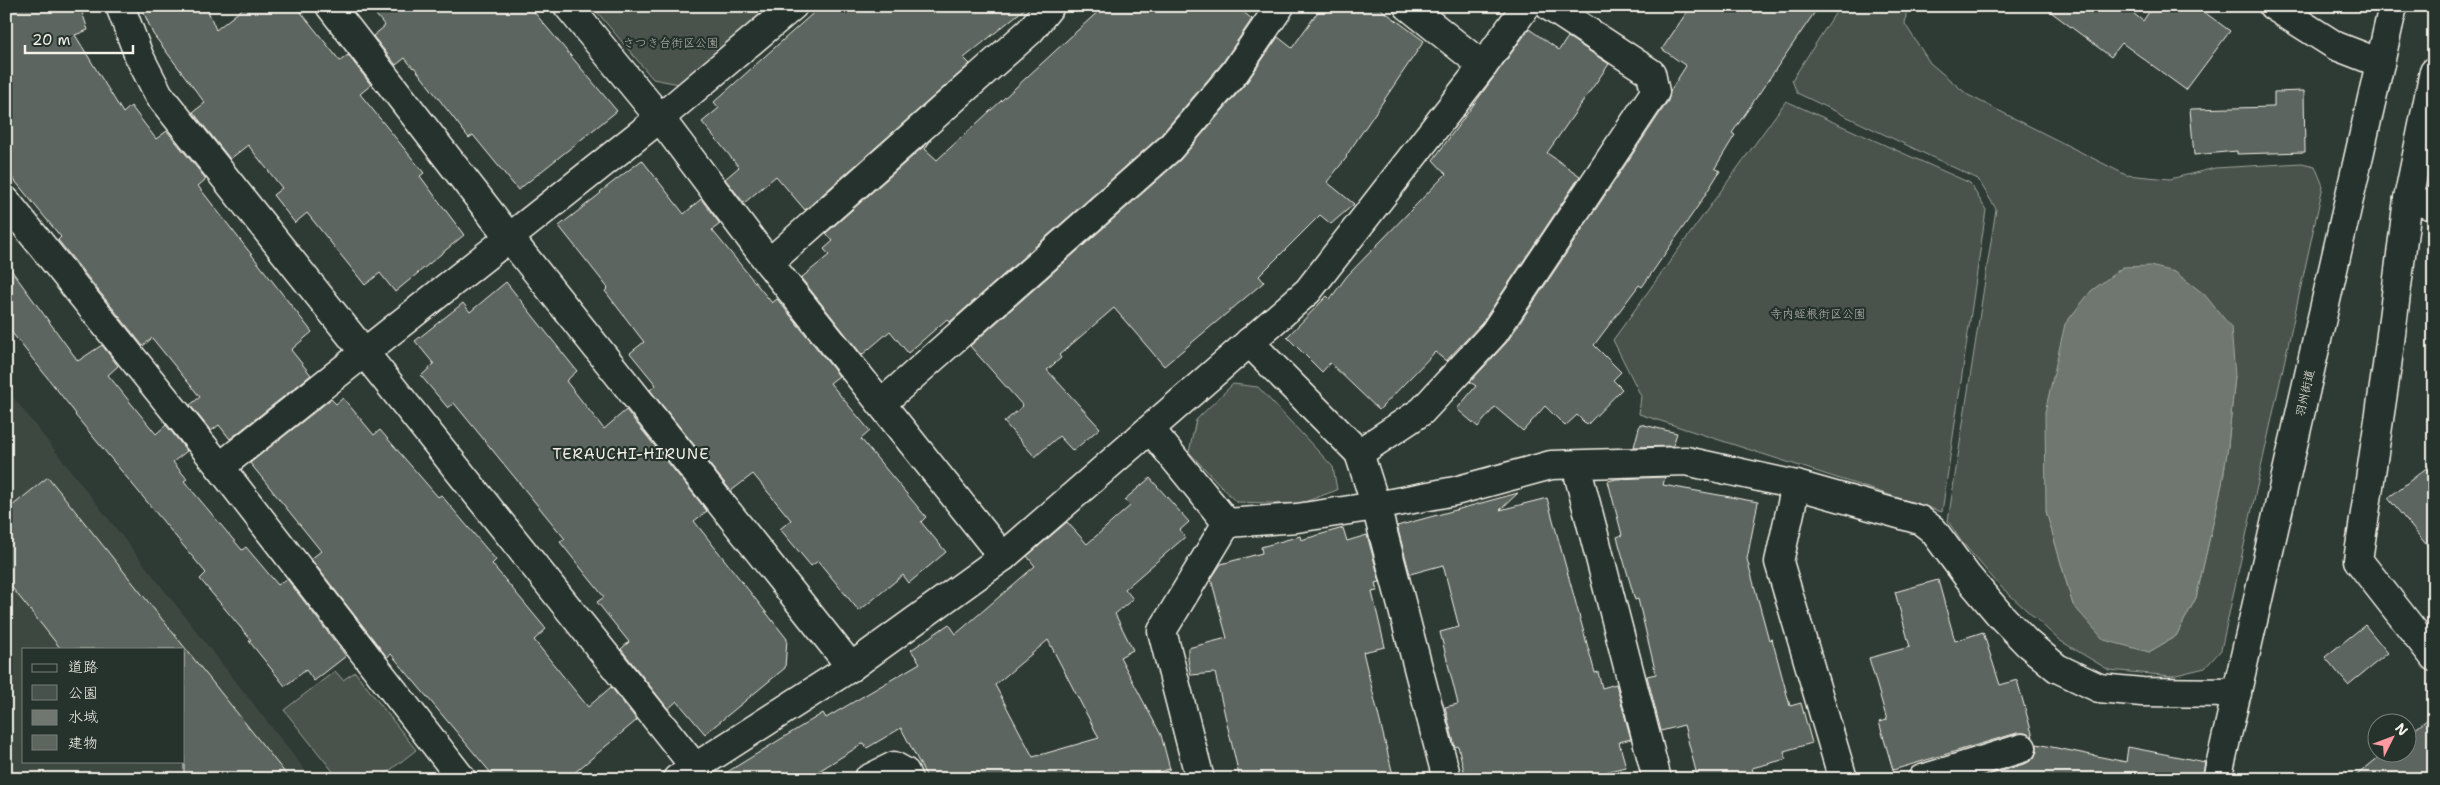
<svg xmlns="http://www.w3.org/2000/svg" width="2440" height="785" viewBox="0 0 2440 785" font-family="'Shantell Sans','Klee One',sans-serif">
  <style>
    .built { fill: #3c4841; fill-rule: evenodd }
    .green { fill: #48524c; stroke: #9ea29a; fill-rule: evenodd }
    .water { fill: #6f7770; stroke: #a4a8a0 }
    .building { fill: #5c655e; stroke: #f4f1e8; fill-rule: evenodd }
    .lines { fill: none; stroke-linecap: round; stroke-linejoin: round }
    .street-casing { stroke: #f4f1e8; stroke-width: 31 }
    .secondary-casing { stroke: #f4f1e8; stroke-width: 31 }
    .street { stroke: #26332d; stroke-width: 28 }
    .secondary { stroke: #26332d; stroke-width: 28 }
    .labels { text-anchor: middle; stroke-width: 4.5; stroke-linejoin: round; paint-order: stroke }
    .park-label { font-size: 12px; fill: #b8b9b1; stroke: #26332d }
    .street-label { font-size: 12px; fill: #f4f1e8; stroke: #26332d }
    .quarter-label { font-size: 15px; letter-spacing: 1px; fill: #f4f1e8; stroke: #26332d }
  </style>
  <rect width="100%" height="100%" fill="#2e3b34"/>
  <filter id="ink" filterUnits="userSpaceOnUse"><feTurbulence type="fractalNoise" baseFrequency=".02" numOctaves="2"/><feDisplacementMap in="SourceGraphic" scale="10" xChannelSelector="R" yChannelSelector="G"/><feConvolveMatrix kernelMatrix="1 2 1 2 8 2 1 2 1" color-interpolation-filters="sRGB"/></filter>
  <g filter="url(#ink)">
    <!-- built -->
    <path class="built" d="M6,388L312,779H6ZM24,649H184V761H24Z"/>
    <!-- green -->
    <g class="green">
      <polygon points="592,6 764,6 764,12 679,84 653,79"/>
      <path d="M1840,6H1907L1905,24L1930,63L1968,95L2126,175L2170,179L2215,168L2302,163L2315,166L2323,186L2221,650L2205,668L2172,676L2109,670L2059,640L1999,585L1961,541L1948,521L1996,209L1978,179L1797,93L1792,80ZM2235,376L2228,446L2222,484L2196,598L2176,636L2149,652L2073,605L2046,511Z"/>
      <polygon points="1786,101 1970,183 1986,210 1942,512 1639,414 1641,396 1613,340"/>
      <polygon points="1233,384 1258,387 1333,467 1337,490 1299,504 1236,502 1189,452 1196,420"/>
      <polygon points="335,671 343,680 355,672 416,750 379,779 339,779 284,710"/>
    </g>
    <!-- water -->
    <polygon class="water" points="2150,266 2175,272 2204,294 2231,327 2235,376 2228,446 2222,484 2196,598 2176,636 2149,652 2104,640 2073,605 2046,511 2045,412 2065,324 2091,291 2123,267"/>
    <!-- building -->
    <g class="building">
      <polygon points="6,6 80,6 88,30 75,35 123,113 131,106 156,139 167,131 206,179 198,186 312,332 291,350 311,375 230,439 219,425 211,431 190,405 200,397 152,338 143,346 58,240 61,237 6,170"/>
      <polygon points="141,6 206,6 216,30 246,6 296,6 340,61 348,55 371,85 360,94 424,173 420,176 464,235 395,292 380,273 365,285 307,213 295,223 273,195 282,188 248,145 230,159 193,112 205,103 153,34"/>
      <polygon points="369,6 529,6 617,111 518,190 473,135 469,138 414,67 413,68 405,58 396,65 373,36 385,26"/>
      <polygon points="821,6 1028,6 964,58 970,64 805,210 776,176 744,203 725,179 739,167 702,122 719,108 714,102"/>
      <polygon points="1104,6 1236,6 1252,19 1223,62 1159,137 950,322 947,319 908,353 890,331 862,355 801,278 829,255 824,249 833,241 826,233 931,140 925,149 937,160"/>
      <polygon points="1322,6 1377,6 1424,41 1346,156 1347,157 1327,182 1354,204 1331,224 1320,215 1259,276 1264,282 1164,366 1114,308 1059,355 1061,358 1047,370 1100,428 1073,451 1059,436 1035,457 1004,422 1023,406 970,346 1180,160 1247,82 1278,37 1292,48"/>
      <polygon points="1691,6 1819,6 1732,133 1735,135 1715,168 1720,171 1700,203 1642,287 1639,285 1594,345 1621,372 1613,380 1622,389 1587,425 1577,415 1565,426 1545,406 1523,431 1495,407 1478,427 1457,409 1476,386 1470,382 1507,342 1668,101 1670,91 1686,66 1662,49"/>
      <polygon points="2043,6 2124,6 2143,21 2153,6 2196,6 2230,31 2186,90 2122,43 2111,57"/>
      <polygon points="1529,29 1559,50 1568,37 1609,64 1547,153 1580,176 1482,323 1446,361 1435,352 1379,410 1330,363 1322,372 1287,337 1327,296 1330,299 1347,276 1446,174 1433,160"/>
      <polygon points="2304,91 2305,152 2237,154 2237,151 2194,155 2190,109 2274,107 2274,92"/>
      <polygon points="642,160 684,214 701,199 720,224 712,230 772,303 777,299 839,376 830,383 870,431 861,439 926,517 921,522 946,552 909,583 903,575 859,611 818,561 811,566 780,529 791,520 753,474 731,491 650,390 656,385 630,353 644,342 605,291 608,288 559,226 601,193 600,192"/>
      <polygon points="6,263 78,361 102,345 118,366 108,375 156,434 166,425 187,451 173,462 187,479 184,481 242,550 246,547 278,585 287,579 346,656 314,681 306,670 285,686 249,641 251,640 200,579 206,573 75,415 76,414 6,325"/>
      <polygon points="506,282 577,371 566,381 604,429 626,410 707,511 694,521 787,639 785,668 705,734 677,701 668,709 621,649 629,642 597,602 604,597 560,542 565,539 454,403 448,408 421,376 434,364 415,341 463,303 470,312"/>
      <polygon points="343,398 374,435 380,430 438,497 441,495 496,560 492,564 546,629 534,640 588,707 611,687 637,720 567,779 496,779 391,654 387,657 311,559 321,551 250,463 331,399 336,404"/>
      <polygon points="1640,424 1677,433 1673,446 1634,447"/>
      <polygon points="2434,462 2434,554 2388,498"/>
      <polygon points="48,477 234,709 290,779 184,779 184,649 61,649 6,580 6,511"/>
      <polygon points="1665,477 1663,485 1758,502 1747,559 1769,640 1772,639 1790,706 1801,703 1812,743 1784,751 1786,759 1752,768 1755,779 1698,779 1684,725 1661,731 1647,676 1656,674 1638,599 1635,600 1617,537 1622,535 1608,481 1616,479"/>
      <path d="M1150,478L1189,522L1180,530L1185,537L1125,589L1133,599L1115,614L1133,650L1120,657L1161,735L1170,769L1133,779H928L901,728L867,748L864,743L806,779H716L823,713L826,718L920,663L911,650L949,624L956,634L1035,566L1027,556L1067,522L1087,544L1130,506L1124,500ZM1048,640L1099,738L1033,757L995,685Z"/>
      <polygon points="1518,493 1500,510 1547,498 1595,673 1598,672 1602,688 1616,684 1631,739 1619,742 1626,767 1605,772 1607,779 1466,779 1458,746 1455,747 1445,707 1458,704 1440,632 1459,627 1443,565 1410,574 1397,526"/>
      <polygon points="1343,528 1347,541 1367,535 1380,582 1375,583 1377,591 1372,592 1385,647 1363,652 1394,779 1240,779 1215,673 1191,675 1188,660 1188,648 1227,638 1211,579 1221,564 1262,553 1261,547 1300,536 1301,540"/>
      <polygon points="1938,580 1955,641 1983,632 2000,685 2017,680 2033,737 2025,733 2017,733 1893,770 1879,722 1887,720 1869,658 1910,647 1895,592"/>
      <polygon points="2365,625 2388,653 2348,685 2325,657"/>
      <polygon points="2434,714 2434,779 2352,779 2385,752 2408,752 2408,735"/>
      <polygon points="2037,744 2126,762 2128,747 2205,762 2202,779 1976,779 2027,763 2034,758 2037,751"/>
    </g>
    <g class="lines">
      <!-- street casing -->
      <g class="street-casing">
        <g id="street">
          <polyline points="120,6 139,56 159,95 694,766"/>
          <polyline points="330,6 508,236 851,667"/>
          <polyline points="568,6 660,118 769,263 1003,557"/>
          <polyline points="1408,6 1483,66"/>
          <polyline points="2434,71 2408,199 2387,366 2358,560 2434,657"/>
          <polyline points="2408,199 2434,206"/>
          <polyline points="6,201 220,467 462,779"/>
          <polyline points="769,263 1030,31 1050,6"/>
          <polyline points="1249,342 1359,453 1422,411 1494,333 1655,92 1651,73 1549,6"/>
          <polyline points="882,403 1170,148 1235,72 1280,6"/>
          <polyline points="1151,430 1227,523"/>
          <polyline points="1359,453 1376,506 1447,779"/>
          <polyline points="1576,465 1657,779"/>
          <polyline points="220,467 660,118 793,6"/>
          <polyline points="1796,485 1779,562 1843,779"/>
          <polyline points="1227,523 1297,518 1376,506 1455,491 1551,465 1686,461 1796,485 1920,520 1933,530 1967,576 2000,615 2027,643 2057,668 2099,688 2142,692 2237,693"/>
          <polyline points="677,779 851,667 1003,557 1308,291 1483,66 1526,6"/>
          <polyline points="868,779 894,766 905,772 908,779"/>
          <polyline points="1200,779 1162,631 1227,523"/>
          <polyline points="1922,779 2022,748"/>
        </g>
      </g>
      <!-- secondary casing -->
      <g class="secondary-casing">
        <g id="secondary">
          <polyline points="2273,6 2336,46 2380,63"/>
          <polyline points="2217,779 2393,6"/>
        </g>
      </g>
      <!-- street -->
      <use href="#street" class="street"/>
      <!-- secondary -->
      <use href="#secondary" class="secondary"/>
    </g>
  </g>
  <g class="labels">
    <!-- park labels -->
    <g class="park-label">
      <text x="671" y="47">さつき台街区公園</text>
      <text x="1818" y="318">寺内蛭根街区公園</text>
    </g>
    <!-- street labels -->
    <g class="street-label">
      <text transform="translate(2305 393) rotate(-77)" y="4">羽州街道</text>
    </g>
    <!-- quarter labels -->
    <g class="quarter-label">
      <text x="631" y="459">TERAUCHI-HIRUNE</text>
    </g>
  </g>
  <!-- margin -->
  <rect width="2440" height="785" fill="none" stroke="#26332d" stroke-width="25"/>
  <rect x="12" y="12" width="2415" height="760" fill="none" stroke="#f4f1e8" stroke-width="2" filter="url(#ink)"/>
  <!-- legend -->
  <rect x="22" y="648" width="162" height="115" fill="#26332d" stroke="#787f78"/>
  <rect x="32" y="664" width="25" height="8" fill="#26332d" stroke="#787f78"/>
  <text x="68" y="672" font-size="15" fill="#f4f1e8">道路</text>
  <rect x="32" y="685" width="25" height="15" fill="#48524c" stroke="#787f78"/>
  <text x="68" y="698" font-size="15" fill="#f4f1e8">公園</text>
  <rect x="32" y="710" width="25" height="15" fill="#6f7770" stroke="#787f78"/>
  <text x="68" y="722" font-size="15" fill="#f4f1e8">水域</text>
  <rect x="32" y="735" width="25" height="15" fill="#5c655e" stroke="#787f78"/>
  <text x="68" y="748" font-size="15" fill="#f4f1e8">建物</text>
  <!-- north arrow -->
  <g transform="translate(2392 738) rotate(48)"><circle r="24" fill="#26332d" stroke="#787f78"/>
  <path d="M0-4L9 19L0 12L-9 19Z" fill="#ff9aa2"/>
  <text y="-8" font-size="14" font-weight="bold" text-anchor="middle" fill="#f4f1e8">N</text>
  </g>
  <!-- scale -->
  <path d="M25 45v8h108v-8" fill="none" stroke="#f4f1e8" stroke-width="2.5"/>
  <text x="32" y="45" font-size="15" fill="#f4f1e8" stroke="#26332d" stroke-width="4" paint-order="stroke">20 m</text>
</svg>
